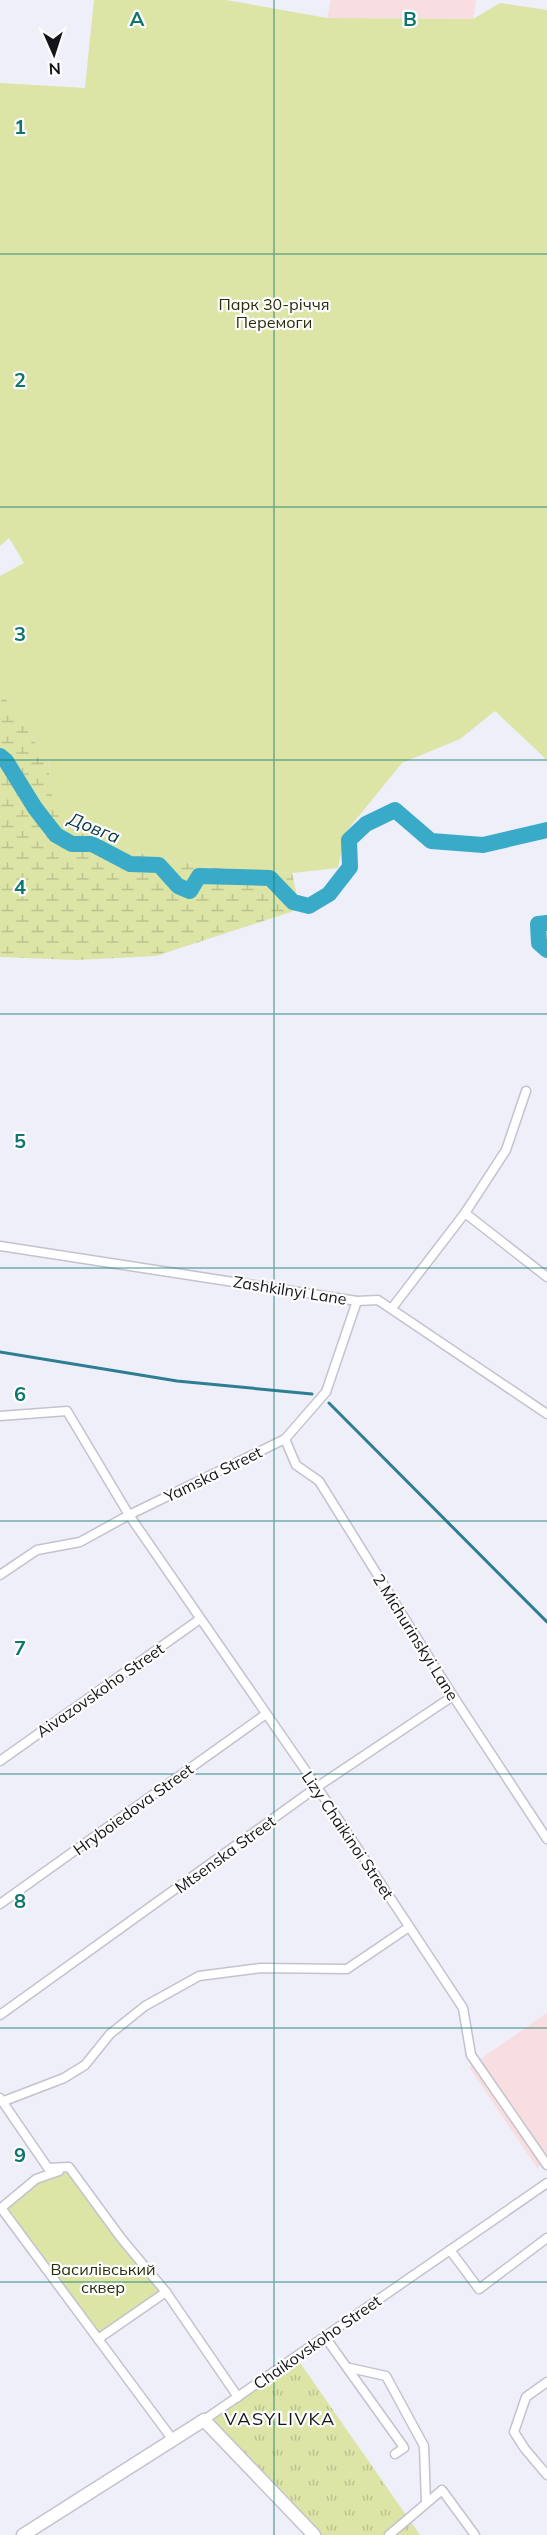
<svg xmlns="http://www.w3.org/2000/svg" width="547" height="2535" viewBox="0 0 547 2535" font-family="Mulish,sans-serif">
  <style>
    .education { fill: #f9dee1 }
    .grass { fill: url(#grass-tufts) }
    .wetland { fill: url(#wetland-marsh) }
    .park { fill: #dce4a6 }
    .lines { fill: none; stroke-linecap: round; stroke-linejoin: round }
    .stream { stroke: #2e7d92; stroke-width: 3 }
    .river { stroke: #39aac7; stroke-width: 16 }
    .street-casing { stroke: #c3c2ce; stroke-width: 11 }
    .secondary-casing { stroke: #c3c2ce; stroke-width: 15 }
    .street { stroke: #fff; stroke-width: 8 }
    .secondary { stroke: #fff; stroke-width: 12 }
    .grid { fill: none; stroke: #0f766e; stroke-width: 1.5; stroke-opacity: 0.55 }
    .labels { text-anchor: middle; stroke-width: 4.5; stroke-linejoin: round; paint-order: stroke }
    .park-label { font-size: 16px; fill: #292c07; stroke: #fdfdfd }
    .street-label { font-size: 16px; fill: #151418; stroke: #fdfdfd }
    .water-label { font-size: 18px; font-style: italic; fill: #023743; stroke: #fdfdfd }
    .neighbourhood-label { font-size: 18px; letter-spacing: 1.5px; fill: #151418; stroke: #fdfdfd }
    .grid-label { font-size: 20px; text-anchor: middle; font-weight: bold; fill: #0f766e; stroke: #fdfdfd; stroke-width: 4.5; stroke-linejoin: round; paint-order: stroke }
  </style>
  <defs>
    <pattern id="grass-tufts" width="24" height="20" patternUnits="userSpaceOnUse" patternTransform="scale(1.5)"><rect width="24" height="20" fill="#dce4a6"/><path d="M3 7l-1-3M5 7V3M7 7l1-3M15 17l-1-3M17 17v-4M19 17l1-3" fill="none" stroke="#bcc38e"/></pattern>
    <pattern id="wetland-marsh" width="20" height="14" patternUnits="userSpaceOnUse" patternTransform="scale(1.5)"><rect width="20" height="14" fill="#dce4a6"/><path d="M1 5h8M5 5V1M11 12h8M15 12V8" fill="none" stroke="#bcc38e"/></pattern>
  </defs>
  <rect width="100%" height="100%" fill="#efeffa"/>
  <!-- education -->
  <g class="education">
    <polygon points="331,0 476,0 473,19 327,18"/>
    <polygon points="547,2013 547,2161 537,2168 469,2067"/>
  </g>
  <!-- grass -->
  <polygon class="grass" points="296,2357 420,2535 318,2535 204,2420"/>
  <!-- wetland -->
  <polygon class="wetland" points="0,690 48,761 52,796 73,830 108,844 167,860 227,869 292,873 300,909 156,956 77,960 0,957"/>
  <!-- park -->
  <g class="park">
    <polygon points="94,0 226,0 327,18 473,19 500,3 547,10 547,760 495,711 460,739 402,763 345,833 338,868 292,873 227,869 167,860 108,844 73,830 61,817 52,796 48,761 0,690 0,576 24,563 9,538 0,546 0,83 85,88"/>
    <polygon points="69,2167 166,2292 98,2339 1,2208 36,2179"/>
  </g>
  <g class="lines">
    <!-- stream -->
    <g class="stream">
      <polyline points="0,1352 177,1381 312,1394"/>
      <polyline points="329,1403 547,1622"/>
    </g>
    <!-- river -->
    <g class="river">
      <polyline points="0,756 6,761 35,808 56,835 72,844 92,844 130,864 159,865 178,886 190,891 199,876 270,878 293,902 309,906 329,894 350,867 349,840 366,824 395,810 431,841 483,845 547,830"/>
      <polyline points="547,923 538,924 539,943 547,950"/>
    </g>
    <!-- street casing -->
    <g class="street-casing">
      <g id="street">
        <polyline points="465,1213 547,1277"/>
        <polyline points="0,1246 357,1301 378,1300 547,1414"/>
        <polyline points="392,1308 465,1213 506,1150 526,1091"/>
        <polyline points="0,1416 67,1411 129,1515 317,1787 463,2008 471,2055 547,2165"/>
        <polyline points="285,1439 296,1465 319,1481 453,1696 547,1839"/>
        <polyline points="0,1575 37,1550 80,1542 129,1515 285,1439 326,1392 357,1301"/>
        <polyline points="0,1761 200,1619"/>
        <polyline points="0,1904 266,1714"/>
        <polyline points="0,2015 317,1787 453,1696"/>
        <polyline points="0,2098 48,2168 69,2167 121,2238 166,2292 238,2397"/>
        <polyline points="4,2101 64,2078 85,2065 110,2034 145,2006 199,1976 261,1968 347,1969 409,1927"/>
        <polyline points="1,2208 173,2440"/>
        <polyline points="0,2209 36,2179 59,2171"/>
        <polyline points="450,2250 479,2289 547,2238"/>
        <polyline points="325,2337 403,2446 404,2448 395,2454"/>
        <polyline points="98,2339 166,2292"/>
        <polyline points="350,2368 386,2376 424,2446 426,2503"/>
        <polyline points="547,2382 526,2397 514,2432 525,2449 547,2475"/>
        <polyline points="204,2420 547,2183"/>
        <polyline points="389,2535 442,2490 475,2535"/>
      </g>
    </g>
    <!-- secondary casing -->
    <g class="secondary-casing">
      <polyline id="secondary" points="23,2535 204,2420 314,2535"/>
    </g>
    <!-- street -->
    <use href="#street" class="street"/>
    <!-- secondary -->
    <use href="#secondary" class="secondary"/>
  </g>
  <!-- grid -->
  <path class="grid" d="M274,0V2535M0,254H547M0,507H547M0,760H547M0,1014H547M0,1268H547M0,1521H547M0,1774H547M0,2028H547M0,2282H547"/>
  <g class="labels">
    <!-- park labels -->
    <g class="park-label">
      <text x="274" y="310">Парк 30-річчя<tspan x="274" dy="18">Перемоги</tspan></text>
      <text x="103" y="2275">Василівський<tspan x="103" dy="18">сквер</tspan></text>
    </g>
    <!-- street labels -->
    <g class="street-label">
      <text transform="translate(290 1290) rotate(9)" y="6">Zashkilnyi Lane</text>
      <text transform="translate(213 1474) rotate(-26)" y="6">Yamska Street</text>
      <text transform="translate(416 1637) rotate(58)" y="6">2 Michurinskyi Lane</text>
      <text transform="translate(100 1690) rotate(-35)" y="6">Aivazovskoho Street</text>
      <text transform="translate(133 1809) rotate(-36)" y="6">Hryboiedova Street</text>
      <text transform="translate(348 1835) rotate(56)" y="6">Lizy Chaikinoi Street</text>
      <text transform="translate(225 1854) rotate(-36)" y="6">Mtsenska Street</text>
      <text transform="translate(317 2342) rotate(-35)" y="6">Chaikovskoho Street</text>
    </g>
    <!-- water labels -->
    <g class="water-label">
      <text transform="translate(94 828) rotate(22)" y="6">Довга</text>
    </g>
    <!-- neighbourhood labels -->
    <g class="neighbourhood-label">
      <text x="280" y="2425">VASYLIVKA</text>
    </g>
  </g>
  <g class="grid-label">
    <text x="137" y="26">A</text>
    <text x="410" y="26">B</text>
    <text x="20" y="134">1</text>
    <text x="20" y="387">2</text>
    <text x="20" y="641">3</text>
    <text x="20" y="894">4</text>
    <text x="20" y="1148">5</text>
    <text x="20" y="1401">6</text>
    <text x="20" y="1655">7</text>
    <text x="20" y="1908">8</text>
    <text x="20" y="2162">9</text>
  </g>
  <!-- north arrow -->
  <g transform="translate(54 54) rotate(177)" stroke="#fdfdfd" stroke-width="4.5" paint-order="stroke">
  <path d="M0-4.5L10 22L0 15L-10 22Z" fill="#151418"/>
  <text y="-9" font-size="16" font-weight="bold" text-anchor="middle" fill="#151418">N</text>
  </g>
</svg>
